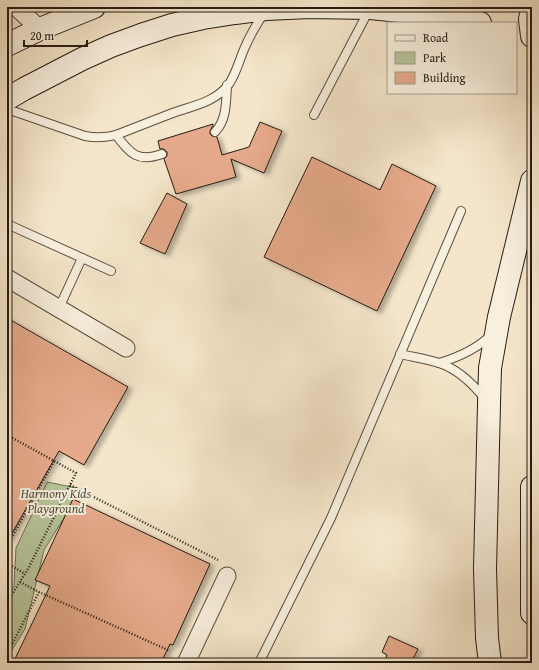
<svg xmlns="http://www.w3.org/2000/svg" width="539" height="670" viewBox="0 0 539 670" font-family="'Gentium Book Plus',serif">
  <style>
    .green { fill: #b7c69b; stroke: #6e7157 }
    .building { fill: #e5aa8b; stroke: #251c13; filter: url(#shadow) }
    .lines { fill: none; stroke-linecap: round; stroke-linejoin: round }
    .lane-casing { stroke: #594e41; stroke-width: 10 }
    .street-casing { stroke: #594e41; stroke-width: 19 }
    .secondary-casing { stroke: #251c13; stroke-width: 24 }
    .path { stroke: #251c13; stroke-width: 2.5; stroke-dasharray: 1 2; stroke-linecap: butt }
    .lane { stroke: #f8efdd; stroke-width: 8 }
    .street { stroke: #f8efdd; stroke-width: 17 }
    .secondary { stroke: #f8efdd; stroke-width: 22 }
    .labels { text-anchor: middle; stroke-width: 4; stroke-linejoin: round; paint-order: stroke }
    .park-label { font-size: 13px; font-style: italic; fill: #514f3c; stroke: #f8efdd }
  </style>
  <defs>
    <filter id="shadow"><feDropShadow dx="4.5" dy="2.5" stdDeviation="2" flood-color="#0004"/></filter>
  </defs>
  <rect width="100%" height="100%" fill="#f5e6cb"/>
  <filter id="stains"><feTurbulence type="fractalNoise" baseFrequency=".005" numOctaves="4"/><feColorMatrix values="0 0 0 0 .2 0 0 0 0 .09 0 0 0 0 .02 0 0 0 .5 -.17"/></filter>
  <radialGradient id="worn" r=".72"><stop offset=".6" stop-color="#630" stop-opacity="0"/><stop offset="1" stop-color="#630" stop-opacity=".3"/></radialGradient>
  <!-- green -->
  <polygon class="green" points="47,482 82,489 44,550 25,629 7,658 7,595 14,586 16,548"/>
  <!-- building -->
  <g class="building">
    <polygon points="260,122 282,131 264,173 231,159 236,177 176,194 164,159 167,156 167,152 164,149 160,149 158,141 213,124 213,125 210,131 210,134 212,136 217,137 222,155 249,147"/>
    <polygon points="312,157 380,190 392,164 436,186 377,311 264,257"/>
    <polygon points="167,193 187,204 165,254 140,243"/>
    <polygon points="7,318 128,387 84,465 59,451 7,542"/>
    <polygon points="73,499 210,564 173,645 170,644 161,663 13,663 50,586 35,580"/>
    <polygon points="389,636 418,649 411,663 384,663 387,655 382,652"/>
  </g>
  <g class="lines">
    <!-- lane casing -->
    <g class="lane-casing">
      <g id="lane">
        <path d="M7,109L85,136C96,138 105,138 116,135C134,128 152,121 170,114C191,106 215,103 229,84C237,72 240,57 246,45C251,33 258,23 264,12"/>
        <polyline points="314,115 369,10"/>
        <path d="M215,132C227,120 226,101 227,85"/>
        <path d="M116,135C130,153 137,163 162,154"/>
        <polyline points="7,224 111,271"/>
        <polyline points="59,308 82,258"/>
        <path d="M400,354C413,357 427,359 439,363C458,369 473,384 485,399"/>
        <path d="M439,363C459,357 477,349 491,335"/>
        <polyline points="259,663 331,518 461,211"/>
      </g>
    </g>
    <!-- street casing -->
    <g class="street-casing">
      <g id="street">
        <polyline points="16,7 40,29"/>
        <polyline points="7,278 126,348"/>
        <polyline points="186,663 227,576"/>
      </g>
    </g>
    <!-- secondary casing -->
    <g class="secondary-casing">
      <g id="secondary">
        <polyline points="532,9 530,19 532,36"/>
        <polyline points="7,45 40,29 94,7"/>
        <polyline points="7,99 24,89 82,59 111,46 141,35 172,25 203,18 235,13 266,9 310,7 370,8 451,16 480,23"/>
        <polyline points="532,487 532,613"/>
        <polyline points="490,663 487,638 485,569 489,404 490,368 499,317 532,181"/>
      </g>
    </g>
    <!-- path -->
    <g class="path">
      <polyline points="7,435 76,473 28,569 7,602"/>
      <polyline points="70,485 218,560"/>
      <polyline points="7,546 54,461"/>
      <polyline points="7,563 25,574"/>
      <polyline points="20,582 39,592 170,651"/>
      <polyline points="7,654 39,592"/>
    </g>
    <!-- lane -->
    <use href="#lane" class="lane"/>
    <!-- street -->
    <use href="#street" class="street"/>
    <!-- secondary -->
    <use href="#secondary" class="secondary"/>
  </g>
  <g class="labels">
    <!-- park labels -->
    <g class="park-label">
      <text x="56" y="498">Harmony Kids<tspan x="56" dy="15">Playground</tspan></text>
    </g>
  </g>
  <!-- margin -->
  <rect width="539" height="670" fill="none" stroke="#f5e6cb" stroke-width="24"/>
  <rect x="8" y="8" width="523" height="654" fill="none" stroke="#251c13" stroke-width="2"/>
  <rect x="12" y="12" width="515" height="646" fill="none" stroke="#251c13"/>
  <!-- legend -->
  <rect x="387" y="22" width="130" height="72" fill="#f8efdd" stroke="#a49b8c"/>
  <rect x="395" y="35" width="20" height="6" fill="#f8efdd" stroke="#a49b8c"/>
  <text x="423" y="42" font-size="12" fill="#251c13">Road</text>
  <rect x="395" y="52" width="20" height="12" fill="#b7c69b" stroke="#a49b8c"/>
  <text x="423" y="62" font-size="12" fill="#251c13">Park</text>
  <rect x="395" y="72" width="20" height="12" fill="#e5aa8b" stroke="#a49b8c"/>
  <text x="423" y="82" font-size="12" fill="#251c13">Building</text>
  <!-- scale -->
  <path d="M24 40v6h63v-6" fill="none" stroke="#251c13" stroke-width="2"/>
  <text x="30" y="40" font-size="12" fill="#251c13" stroke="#f8efdd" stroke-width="3" paint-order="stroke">20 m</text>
  <rect width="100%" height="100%" filter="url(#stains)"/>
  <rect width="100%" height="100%" fill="url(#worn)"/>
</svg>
